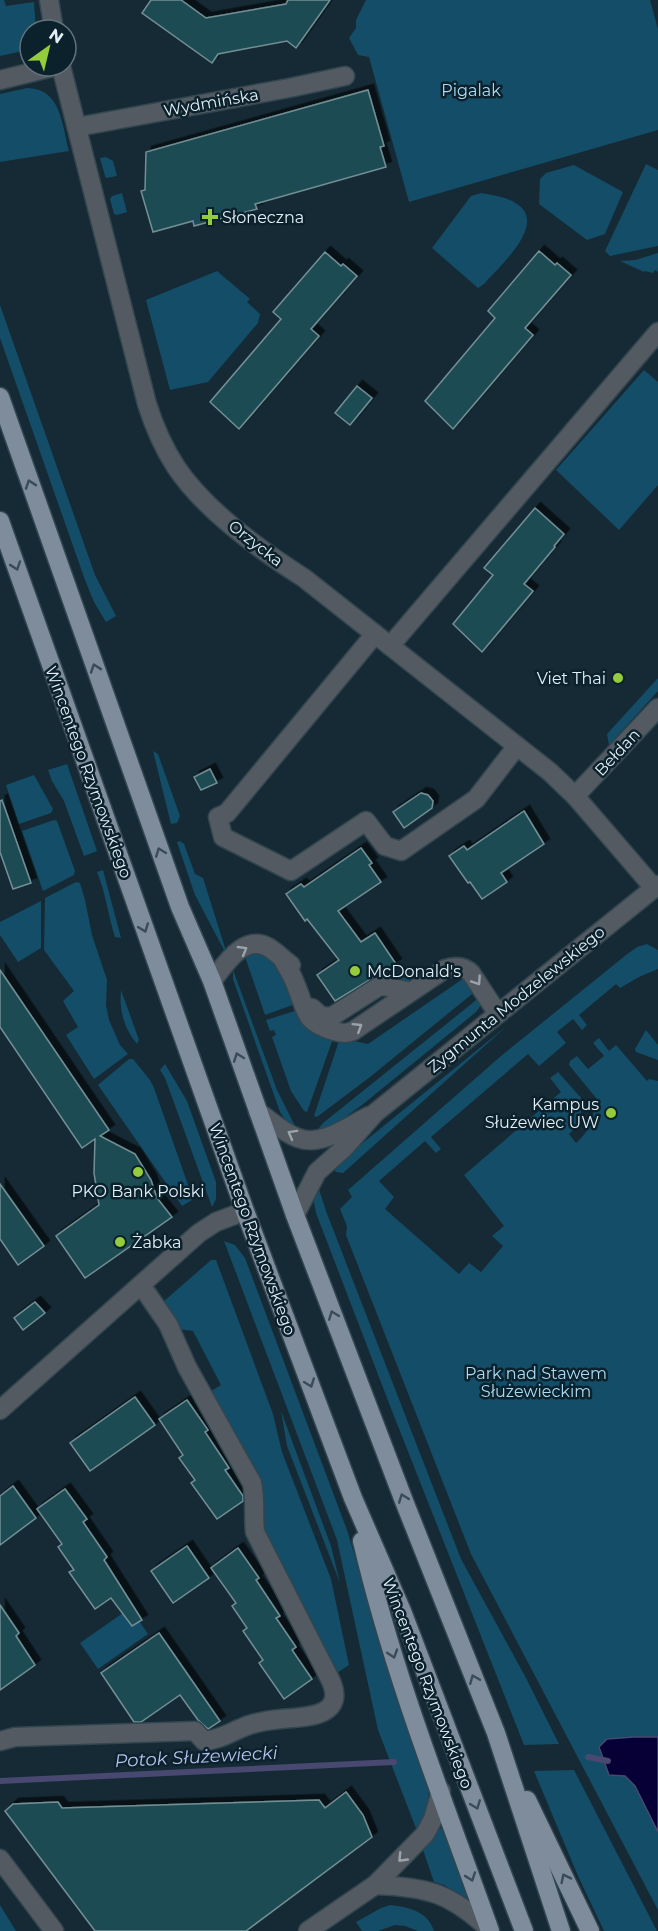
<svg xmlns="http://www.w3.org/2000/svg" width="658" height="1931" viewBox="0 0 658 1931" font-family="Montserrat,sans-serif">
  <style>
    .green { fill: #134d67 }
    .water { fill: #060036; stroke: #484870; stroke-width: 1.5 }
    .lines { fill: none; stroke-linecap: round; stroke-linejoin: round }
    .stream { stroke: #484870; stroke-width: 6 }
    .building { fill: #1f4b53; stroke: #728f95; stroke-width: 1.5; filter: url(#shadow) }
    .minor-casing { stroke: #324650; stroke-width: 21 }
    .major-casing { stroke: #324650; stroke-width: 21 }
    .minor { stroke: #545a62; stroke-width: 18 }
    .major { stroke: #7f8c9c; stroke-width: 18 }
    .oneway { stroke: #394c58 }
    .oneway2 { stroke: #9ba4ac }
    .poi-dot { fill: #95cc3b; stroke: #0b212b; stroke-width: 2 }
    .labels { text-anchor: middle; stroke-width: 5; stroke-linejoin: round; paint-order: stroke }
    .park-label { font-size: 16px; fill: #abdbf5; stroke: #0b212b }
    .street-label { font-size: 16px; fill: #e2eff7; stroke: #0b212b }
    .poi-label { font-size: 16px; fill: #e2eff7; stroke: #0b212b; text-anchor: start }
    .water-label { font-size: 18px; font-style: italic; fill: #b6c2ed; stroke: #0b212b }
  </style>
  <defs>
    <filter id="shadow"><feDropShadow dx="5.5" dy="-5.5" stdDeviation="0" flood-color="#0009"/></filter>
  </defs>
  <rect width="100%" height="100%" fill="#152a35"/>
  <!-- green -->
  <g class="green">
    <polygon points="0,0 4,0 6,6 34,2 36,30 30,30 30,46 23,51 0,56"/>
    <polygon points="366,0 650,0 658,29 658,130 409,202 369,57 358,55 349,38 356,28 356,20"/>
    <path d="M27,88C61,88 62,125 69,151L0,162V94Z"/>
    <polygon points="106,157 113,161 117,176 106,178 105,176 100,158"/>
    <polygon points="646,164 658,170 658,246 610,256 605,251"/>
    <polygon points="574,165 623,192 605,234 587,240 539,204 540,179 546,173"/>
    <polygon points="122,193 127,212 117,215 114,214 110,199 112,196"/>
    <path d="M481,193C493,195 507,197 517,204C548,224 499,267 484,284L478,288L432,248L471,196Z"/>
    <polygon points="658,253 658,272 655,270 653,273 645,271 644,272 620,261 635,260"/>
    <polygon points="217,271 250,299 247,302 260,314 258,323 208,382 170,390 146,300"/>
    <polygon points="0,305 95,575 116,616 106,622 94,602 85,580 0,338"/>
    <polygon points="644,370 658,382 658,485 619,530 556,470"/>
    <polygon points="658,678 658,691 609,745 607,734"/>
    <polygon points="153,751 158,754 180,816 177,823 171,824"/>
    <polygon points="67,764 97,851 84,856 64,801 52,781 48,770"/>
    <polygon points="34,775 53,809 51,813 19,824 6,785"/>
    <polygon points="54,820 57,821 75,871 74,875 43,891 22,831"/>
    <polygon points="180,841 184,844 195,874 203,878 226,951 224,950 195,895 177,842"/>
    <path d="M103,870L121,938L115,937C108,915 106,894 97,872Z"/>
    <polygon points="76,882 80,883 85,900 92,935 107,980 106,1005 109,1020 120,1045 128,1054 94,1079 66,1035 78,1027 63,1001 74,991 44,950 45,898"/>
    <polygon points="41,901 41,948 18,962 0,935 0,922"/>
    <path d="M647,944L658,950V969L639,977L620,988L616,984L579,1015L587,1025L582,1030L573,1019L557,1032L566,1043L539,1066L528,1054L431,1137L441,1149L436,1153L425,1141L379,1181L394,1197L385,1209L459,1274L469,1263L481,1272L503,1246L492,1236L504,1226L464,1175L561,1092L550,1078L558,1072L582,1099L580,1123L569,1134L576,1143C592,1129 592,1118 596,1098L569,1065L570,1061L577,1056L588,1069L604,1056L593,1043L599,1038L609,1051L616,1045L647,1081L649,1079L658,1081V1910L471,1554L346,1235L347,1226L340,1209L352,1197L348,1190L501,1056L626,955L637,947Z"/>
    <polygon points="246,953 261,953 274,961 298,1003 265,1015 244,954"/>
    <polygon points="408,966 411,975 410,985 387,981"/>
    <polygon points="233,970 277,1090 297,1130 287,1123 280,1112 233,979"/>
    <polygon points="467,976 477,990 370,1077 317,1117 314,1116 340,1038 368,1044"/>
    <path d="M121,990L139,1040L137,1044C124,1028 119,1011 121,990Z"/>
    <polygon points="480,997 481,1005 476,1012 362,1105 329,1129 320,1133 319,1128 323,1123"/>
    <polygon points="301,1009 334,1036 307,1112 304,1111 291,1091 272,1037 276,1035 274,1030 270,1031 266,1020"/>
    <polygon points="508,1025 343,1173 336,1172 333,1167"/>
    <polygon points="646,1030 658,1045 658,1060 636,1052 635,1049"/>
    <polygon points="129,1059 133,1059 150,1080 154,1088 192,1196 192,1200 182,1206 98,1085"/>
    <polygon points="165,1064 187,1101 216,1182 216,1199 212,1207 165,1078 160,1070"/>
    <polygon points="317,1183 326,1211 461,1559 526,1678 559,1744 524,1745 392,1411 316,1213 313,1198"/>
    <polygon points="224,1241 235,1245 245,1258 347,1530 395,1691 429,1786 428,1809 417,1831 378,1730 337,1540"/>
    <polygon points="211,1260 216,1260 273,1414 282,1452 331,1579 349,1665 334,1675 265,1539 209,1392 221,1385 193,1331 178,1329 163,1302"/>
    <polygon points="281,1411 331,1546 340,1583 287,1446"/>
    <polygon points="130,1608 148,1634 98,1669 80,1643"/>
    <polygon points="574,1770 657,1931 604,1931 578,1876 534,1771"/>
    <polygon points="442,1828 445,1831 468,1899 444,1885 434,1882 423,1850 437,1829"/>
    <polygon points="0,1905 16,1931 0,1931"/>
    <path d="M390,1905C408,1907 428,1911 434,1931H418L405,1926L395,1925L378,1931H362L356,1922L381,1908Z"/>
  </g>
  <!-- water -->
  <polygon class="water" points="634,1737 658,1737 658,1832 635,1786 625,1776 609,1775 599,1747 607,1739"/>
  <g class="lines">
    <!-- stream -->
    <g class="stream">
      <polyline points="588,1757 608,1761"/>
      <polyline points="0,1781 394,1762"/>
    </g>
  </g>
  <!-- building -->
  <g class="building">
    <polygon points="151,0 181,0 206,18 286,4 288,0 330,0 296,48 287,41 218,54 212,63 142,13"/>
    <polygon points="368,90 384,146 380,147 386,167 255,204 257,209 194,226 193,221 153,232 141,191 145,190 146,152"/>
    <polygon points="539,251 555,265 557,263 571,275 525,328 533,335 453,429 425,401 495,318 488,311"/>
    <polygon points="325,252 341,266 343,264 357,276 311,329 319,336 239,429 210,402 281,319 273,312"/>
    <polygon points="357,386 372,398 350,425 335,413"/>
    <polygon points="535,508 564,534 554,546 555,547 524,584 533,591 482,652 453,624 493,575 484,568"/>
    <polygon points="210,769 217,783 201,790 194,777"/>
    <polygon points="421,793 428,795 433,801 432,808 404,828 393,812"/>
    <polygon points="2,800 31,883 13,889 0,852 0,801"/>
    <polygon points="524,811 544,844 501,873 507,882 482,899 470,882 468,883 449,856 464,846 467,850"/>
    <polygon points="361,848 372,863 369,865 381,882 338,911 361,942 375,933 396,964 335,1001 317,975 339,960 307,919 305,921 286,894 301,884 304,887"/>
    <polygon points="0,970 109,1130 100,1136 135,1154 151,1180 157,1198 172,1217 85,1278 56,1236 99,1205 94,1173 95,1139 82,1148 0,1027"/>
    <polygon points="0,1184 44,1246 18,1265 0,1239"/>
    <polygon points="35,1302 45,1313 23,1330 14,1318"/>
    <polygon points="135,1397 155,1425 90,1471 70,1443"/>
    <polygon points="187,1400 208,1430 205,1432 229,1468 225,1470 243,1496 243,1501 217,1519 191,1483 195,1480 179,1458 183,1455 159,1419"/>
    <polygon points="13,1486 36,1518 0,1545 0,1496"/>
    <polygon points="65,1489 87,1519 83,1522 107,1557 104,1560 142,1620 132,1626 111,1598 95,1609 69,1572 74,1570 58,1547 62,1544 37,1509"/>
    <polygon points="187,1546 209,1578 173,1603 151,1571"/>
    <polygon points="238,1548 259,1578 256,1580 280,1616 276,1618 296,1647 292,1650 312,1679 284,1699 259,1663 263,1660 243,1631 247,1628 232,1606 236,1603 211,1568"/>
    <polygon points="0,1605 19,1633 16,1636 35,1665 0,1690"/>
    <polygon points="159,1633 220,1721 208,1729 198,1720 180,1695 141,1722 134,1722 101,1673"/>
    <polygon points="346,1792 363,1815 372,1837 246,1931 95,1931 5,1811 13,1804 58,1802 62,1808 319,1800 325,1808"/>
  </g>
  <g class="lines">
    <!-- minor casing -->
    <g class="minor-casing">
      <g id="minor">
        <polyline points="49,0 54,30"/>
        <path d="M61,66L147,404C154,426 163,447 176,467C204,509 260,550 304,578L550,772L575,796L654,888"/>
        <polyline points="0,80 57,66"/>
        <polyline points="77,127 289,88 345,76"/>
        <polyline points="375,634 227,813 218,817 223,837 291,871 366,821 385,846 401,851 476,799 517,746"/>
        <polyline points="390,646 658,332"/>
        <polyline points="575,796 658,708"/>
        <path d="M282,958C286,966 292,974 295,983C307,1010 302,1022 334,1031C341,1033 346,1034 353,1031L445,969C455,966 464,966 471,973L498,1014"/>
        <path d="M212,981C225,965 243,934 268,947C276,952 284,960 291,965"/>
        <polyline points="312,1008 321,1016 331,1017 378,987 384,986 411,992"/>
        <path d="M258,1112C271,1121 284,1133 298,1138C322,1147 348,1126 369,1116"/>
        <polyline points="295,1215 317,1172 344,1148 375,1113 658,885"/>
        <polyline points="0,1410 199,1233 216,1222 245,1211"/>
        <path d="M0,1741L15,1737L195,1731L204,1741C223,1739 232,1731 249,1725C258,1722 271,1720 281,1719C306,1717 348,1717 330,1679L255,1532C253,1514 256,1501 252,1483L187,1367L168,1324L141,1285"/>
        <polyline points="0,1859 54,1931"/>
        <path d="M375,1885C428,1887 450,1893 489,1929"/>
        <polyline points="308,1931 375,1885 425,1834 433,1819 441,1791"/>
      </g>
    </g>
    <!-- major casing -->
    <g class="major-casing">
      <g id="major">
        <polyline points="0,397 180,907 212,981 295,1215 404,1501 496,1733 561,1931"/>
        <polyline points="0,521 245,1211 353,1498 402,1611 524,1931"/>
        <path d="M362,1541C393,1674 444,1802 490,1931"/>
        <polyline points="527,1800 590,1931"/>
      </g>
    </g>
    <!-- minor -->
    <use href="#minor" class="minor"/>
    <!-- major -->
    <use href="#major" class="major"/>
  </g>
  <!-- one-way arrows -->
  <defs><path id="oneway-chevron" d="M-2-3.5L2.5 0L-2 3.5" fill="none" stroke-width="1.6" stroke-linecap="round" stroke-linejoin="round" transform="scale(1.5)"/></defs>
  <g class="oneway">
    <use href="#oneway-chevron" transform="translate(30 484) rotate(-109)"/>
    <use href="#oneway-chevron" transform="translate(16 566) rotate(71)"/>
    <use href="#oneway-chevron" transform="translate(95 668) rotate(-109)"/>
    <use href="#oneway-chevron" transform="translate(160 852) rotate(-111)"/>
    <use href="#oneway-chevron" transform="translate(144 928) rotate(70)"/>
    <use href="#oneway-chevron" transform="translate(238 1057) rotate(-110)"/>
    <use href="#oneway-chevron" transform="translate(333 1315) rotate(-111)"/>
    <use href="#oneway-chevron" transform="translate(310 1383) rotate(70)"/>
    <use href="#oneway-chevron" transform="translate(403 1498) rotate(-111)"/>
    <use href="#oneway-chevron" transform="translate(393 1654) rotate(72)"/>
    <use href="#oneway-chevron" transform="translate(474 1679) rotate(-112)"/>
    <use href="#oneway-chevron" transform="translate(476 1805) rotate(69)"/>
    <use href="#oneway-chevron" transform="translate(471 1877) rotate(71)"/>
    <use href="#oneway-chevron" transform="translate(565 1878) rotate(-116)"/>
  </g>
  <g class="oneway2">
    <use href="#oneway-chevron" transform="translate(243 950) rotate(-30)"/>
    <use href="#oneway-chevron" transform="translate(477 981) rotate(56)"/>
    <use href="#oneway-chevron" transform="translate(358 1027) rotate(-32)"/>
    <use href="#oneway-chevron" transform="translate(292 1134) rotate(-151)"/>
    <use href="#oneway-chevron" transform="translate(402 1858) rotate(134)"/>
  </g>
  <!-- markers -->
  <g class="poi-dot">
    <path d="M207 208h6v6h6v6h-6v6h-6v-6h-6v-6h6z"/>
    <circle cx="618" cy="678" r="6"/>
    <circle cx="355" cy="971" r="6"/>
    <circle cx="611" cy="1113" r="6"/>
    <circle cx="138" cy="1172" r="6"/>
    <circle cx="120" cy="1242" r="6"/>
  </g>
  <g class="labels">
    <!-- park labels -->
    <g class="park-label">
      <text x="471" y="96">Pigalak</text>
      <text x="536" y="1379">Park nad Stawem<tspan x="536" dy="18">Służewieckim</tspan></text>
    </g>
    <!-- street labels -->
    <g class="street-label">
      <text transform="translate(211 102) rotate(-10)" y="6">Wydmińska</text>
      <text transform="translate(256 543) rotate(38)" y="6">Orzycka</text>
      <text transform="translate(617 752) rotate(-47)" y="6">Bełdan</text>
      <text transform="translate(89 772) rotate(70)" y="6">Wincentego Rzymowskiego</text>
      <text transform="translate(516 999) rotate(-39)" y="6">Zygmunta Modzelewskiego</text>
      <text transform="translate(253 1229) rotate(70)" y="6">Wincentego Rzymowskiego</text>
      <text transform="translate(428 1683) rotate(69)" y="6">Wincentego Rzymowskiego</text>
    </g>
    <!-- poi labels -->
    <g class="poi-label">
      <text x="222" y="223">Słoneczna</text>
      <text x="606" y="684" text-anchor="end">Viet Thai</text>
      <text x="367" y="977">McDonald's</text>
      <text x="599" y="1110" text-anchor="end">Kampus<tspan x="599" dy="18">Służewiec UW</tspan></text>
      <text x="138" y="1197" text-anchor="middle">PKO Bank Polski</text>
      <text x="132" y="1248">Żabka</text>
    </g>
    <!-- water labels -->
    <g class="water-label">
      <text transform="translate(196 1757) rotate(-3)" y="6">Potok Służewiecki</text>
    </g>
  </g>
  <!-- north arrow -->
  <g transform="translate(48 48) rotate(34)"><circle r="28" fill="#0b212b" stroke="#61737d" stroke-width="1.5"/>
  <path d="M0-4.5L10 22L0 15L-10 22Z" fill="#95cc3b"/>
  <text y="-9" font-size="16" font-weight="bold" text-anchor="middle" fill="#e2eff7">N</text>
  </g>
</svg>
